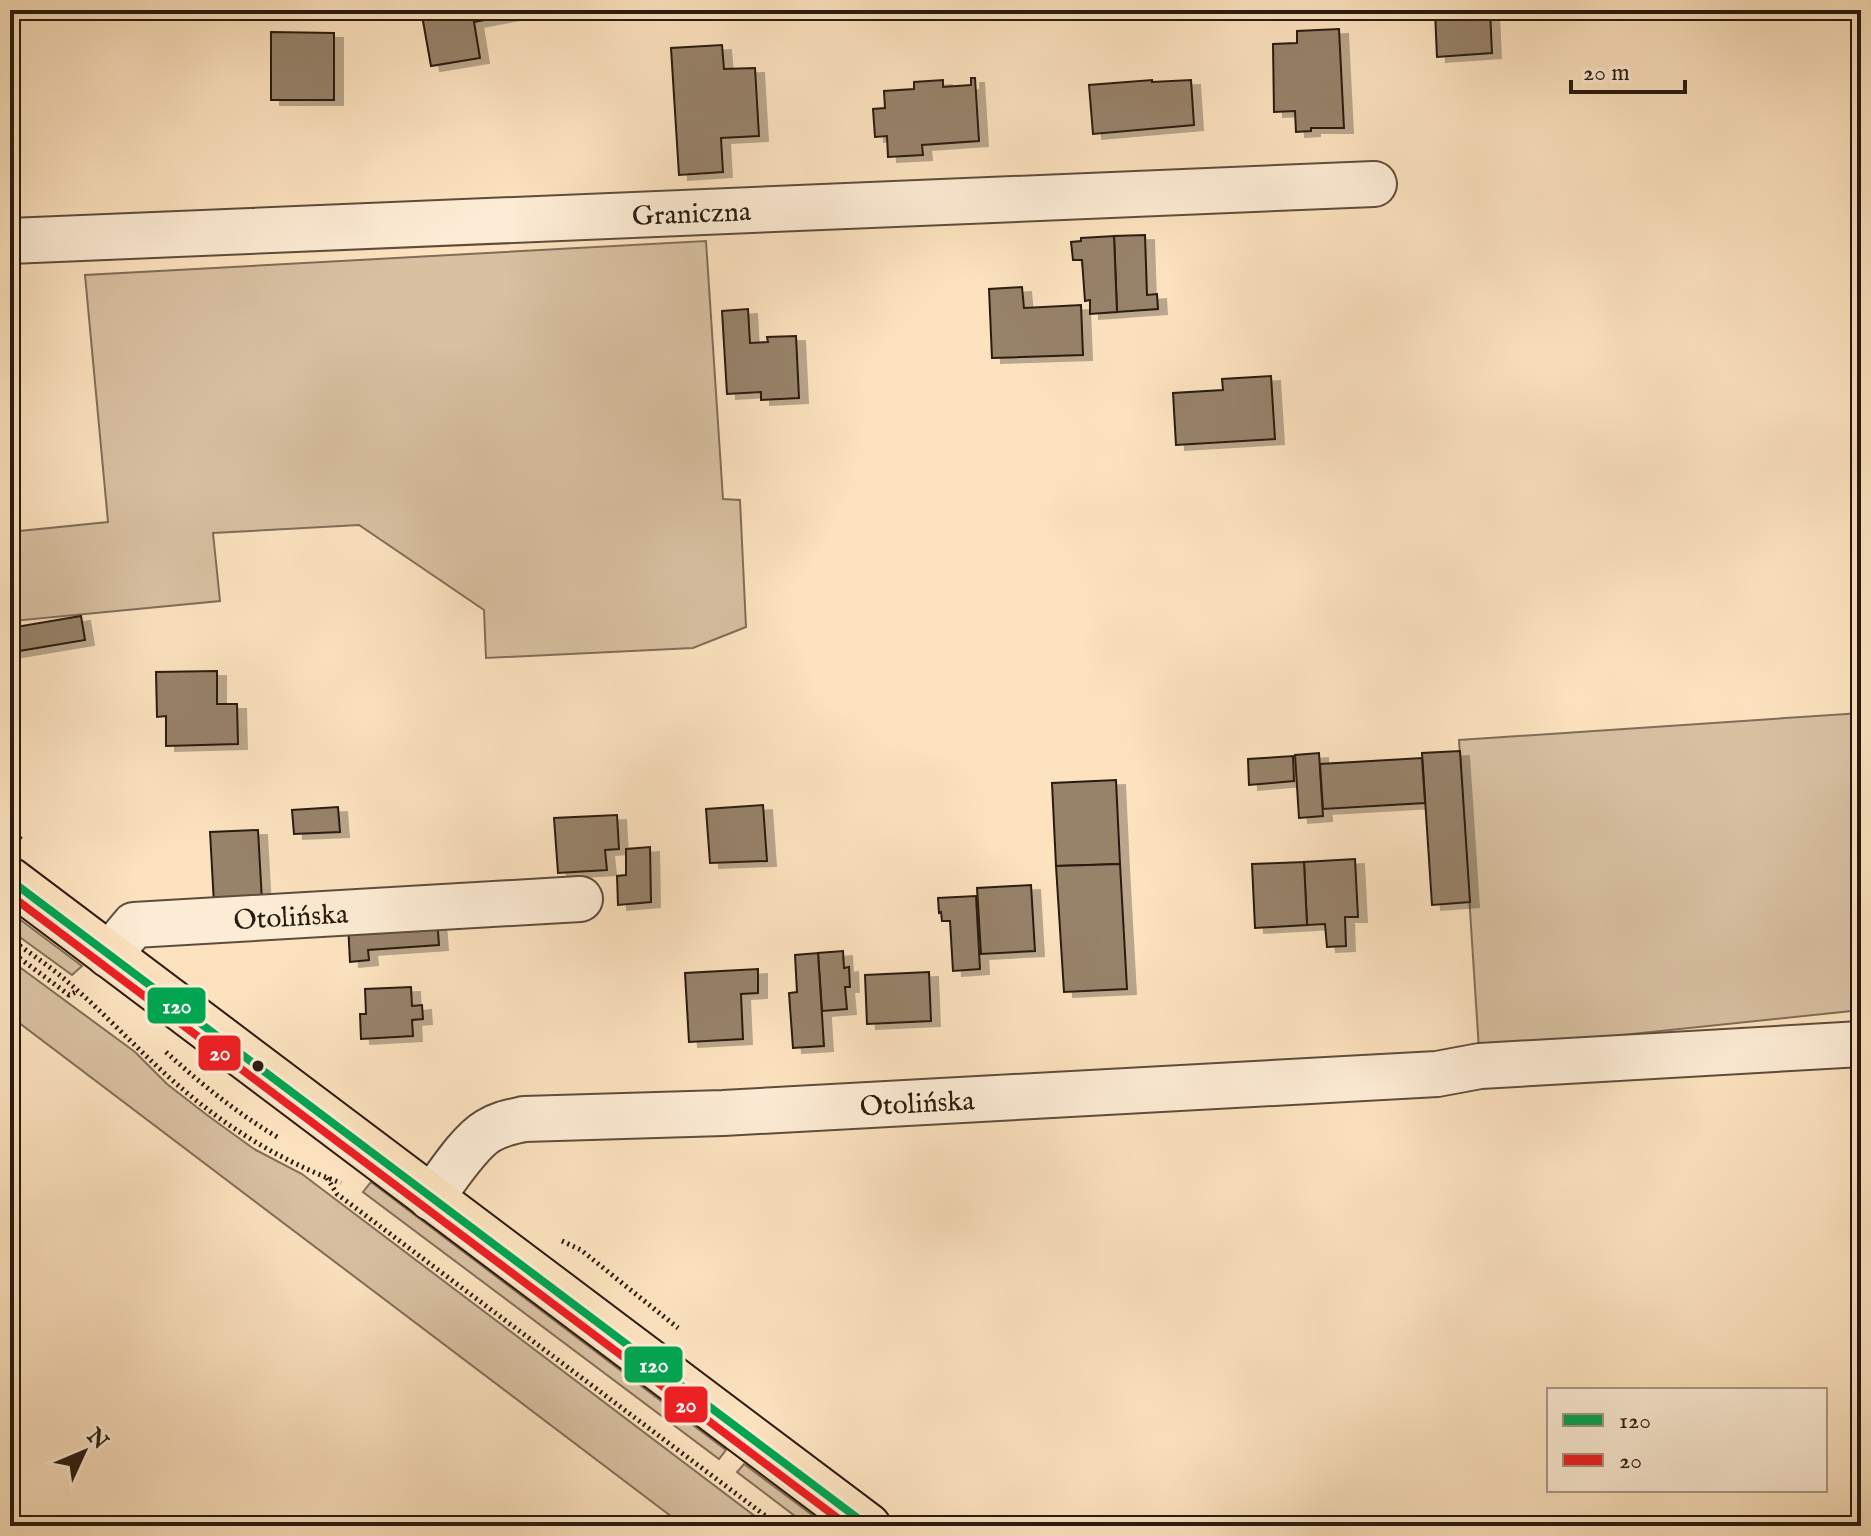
<svg xmlns="http://www.w3.org/2000/svg" width="1871" height="1536" viewBox="0 0 1871 1536" font-family="'IM FELL English',serif">
  <style>
    .green { fill: #d8c0a1; stroke: #806e58; stroke-width: 2 }
    .building { fill: #97826a; stroke: #291b0e; stroke-width: 2; filter: url(#shadow) }
    .lines { fill: none; stroke-linecap: round; stroke-linejoin: round }
    .minor-casing { stroke: #5e4d3a; stroke-width: 48 }
    .major-casing { stroke: #291b0e; stroke-width: 48 }
    .path { stroke: #291b0e; stroke-width: 5; stroke-dasharray: 2 4; stroke-linecap: butt }
    .minor { stroke: #fdecd5; stroke-width: 44 }
    .major { stroke: #fce2bf; stroke-width: 44 }
    .bus-1-casing { stroke: #fdecd5; stroke-width: 14 }
    .bus-2-casing { stroke: #fdecd5; stroke-width: 14 }
    .bus-1 { stroke: #00a651; stroke-width: 8 }
    .bus-2 { stroke: #ee1f23; stroke-width: 8 }
    .bus-dot { fill: #291b0e; stroke: #fdecd5; stroke-width: 3 }
    .labels { text-anchor: middle; stroke-width: 7; stroke-linejoin: round; paint-order: stroke }
    .street-label { font-size: 28px; fill: #291b0e; stroke: #fdecd5 }
    .line-badge { stroke: #fdecd5; stroke-width: 3 }
    .badge-label { font-size: 22px; text-anchor: middle; font-weight: bold; fill: #fff }
  </style>
  <defs>
    <filter id="shadow"><feDropShadow dx="9" dy="5" stdDeviation="0" flood-color="#0004"/></filter>
  </defs>
  <rect width="100%" height="100%" fill="#fce2bf"/>
  <filter id="stains"><feTurbulence type="fractalNoise" baseFrequency=".0025" numOctaves="4"/><feColorMatrix values="0 0 0 0 .2 0 0 0 0 .09 0 0 0 0 .02 0 0 0 .5 -.17"/></filter>
  <radialGradient id="worn" r=".72"><stop offset=".6" stop-color="#630" stop-opacity="0"/><stop offset="1" stop-color="#630" stop-opacity=".3"/></radialGradient>
  <!-- green -->
  <g class="green">
    <polygon points="706,241 723,499 740,500 746,627 693,648 486,658 484,610 359,525 213,533 220,601 13,621 10,595 10,532 108,522 85,275"/>
    <polygon points="1861,713 1861,1010 1479,1050 1459,740"/>
    <polygon points="10,912 82,966 72,975 10,930"/>
    <polygon points="10,960 135,1052 167,1084 207,1115 254,1149 302,1174 768,1526 684,1526 10,1016"/>
    <polygon points="371,1182 726,1450 719,1459 363,1192"/>
    <polygon points="744,1464 827,1526 808,1526 737,1472"/>
  </g>
  <!-- building -->
  <g class="building">
    <polygon points="421,10 516,10 517,14 474,22 480,58 431,66"/>
    <polygon points="1466,10 1490,10 1492,53 1437,57 1435,12"/>
    <polygon points="1339,29 1344,128 1311,128 1311,131 1296,132 1295,111 1274,112 1273,44 1297,43 1297,31"/>
    <polygon points="271,32 334,33 334,100 271,100"/>
    <polygon points="722,45 724,69 755,68 759,136 721,138 723,172 679,175 671,48"/>
    <polygon points="971,78 975,78 979,141 922,145 923,155 888,157 887,136 875,137 873,109 885,108 884,91 914,89 914,82 943,80 943,87 971,85"/>
    <polygon points="1152,80 1152,82 1191,80 1194,125 1093,134 1089,85"/>
    <polygon points="1145,235 1147,295 1157,294 1158,309 1117,312 1114,236"/>
    <polygon points="1114,236 1117,312 1090,314 1090,300 1085,301 1082,260 1073,260 1071,242 1081,241 1081,238"/>
    <polygon points="1022,287 1024,308 1081,305 1083,355 992,358 989,289"/>
    <polygon points="748,309 750,343 768,342 767,337 796,336 799,398 761,400 761,392 727,394 722,311"/>
    <polygon points="1271,376 1275,439 1176,445 1173,393 1223,390 1222,379"/>
    <polygon points="81,616 85,640 13,652 10,628"/>
    <polygon points="217,671 217,704 237,704 238,744 166,746 166,716 157,717 156,672"/>
    <polygon points="1460,751 1470,902 1432,905 1422,753"/>
    <polygon points="1319,753 1323,816 1299,818 1295,755"/>
    <polygon points="1293,756 1294,781 1249,785 1248,759"/>
    <polygon points="1422,758 1425,803 1323,809 1320,764"/>
    <polygon points="1116,780 1120,864 1056,866 1052,783"/>
    <polygon points="763,805 767,861 710,863 706,809"/>
    <polygon points="338,807 340,832 294,834 292,810"/>
    <polygon points="617,815 619,849 605,850 607,870 558,873 554,818"/>
    <polygon points="258,830 262,901 214,904 210,832"/>
    <polygon points="650,847 651,902 618,905 617,876 626,875 626,849"/>
    <polygon points="1355,859 1358,917 1345,917 1346,946 1327,947 1325,924 1307,925 1304,862"/>
    <polygon points="1304,862 1307,925 1255,928 1252,864"/>
    <polygon points="1120,864 1127,989 1064,992 1056,866"/>
    <polygon points="1031,885 1035,951 981,954 977,888"/>
    <polygon points="976,896 980,969 953,971 950,921 942,921 941,912 939,913 938,898"/>
    <polygon points="437,918 439,945 368,950 369,960 350,962 348,923"/>
    <polygon points="843,951 844,968 849,967 850,987 845,987 847,1009 822,1011 818,953"/>
    <polygon points="818,953 824,1046 793,1048 789,993 797,992 795,955"/>
    <polygon points="758,969 758,993 741,994 743,1039 689,1042 685,973"/>
    <polygon points="929,972 931,1021 867,1024 865,975"/>
    <polygon points="411,987 412,1006 422,1005 423,1019 412,1020 413,1036 361,1039 360,1014 366,1014 365,989"/>
  </g>
  <g class="lines">
    <!-- minor casing -->
    <g class="minor-casing">
      <g id="minor">
        <path id="s1" d="M10,241L1374,184"/>
        <path id="s2" d="M109,955L134,925L580,899"/>
        <path id="s3" d="M431,1198C446,1179 468,1143 488,1131C499,1124 511,1122 524,1119L723,1113L1437,1074L1480,1066L1861,1044"/>
      </g>
    </g>
    <!-- major casing -->
    <g class="major-casing">
      <polyline id="major" points="10,880 868,1526"/>
    </g>
    <!-- path -->
    <g class="path">
      <polyline points="10,831 22,840"/>
      <path d="M10,939C30,953 51,967 69,983C104,1013 136,1048 171,1079C221,1124 278,1160 341,1183"/>
      <polyline points="10,951 69,995 78,991"/>
      <path d="M166,1052C201,1084 238,1114 279,1138"/>
      <polyline points="327,1178 337,1194 779,1526"/>
      <polyline points="562,1241 581,1250 678,1328"/>
      <polyline points="908,1517 920,1526"/>
    </g>
    <!-- minor -->
    <use href="#minor" class="minor"/>
    <!-- major -->
    <use href="#major" class="major"/>
    <!-- bus-1 casing -->
    <g class="bus-1-casing">
      <polyline id="bus-1" points="10,880 868,1526"/>
    </g>
    <!-- bus-2 casing -->
    <g class="bus-2-casing">
      <polyline id="bus-2" points="10,895 848,1526"/>
    </g>
    <!-- bus-1 -->
    <use href="#bus-1" class="bus-1"/>
    <!-- bus-2 -->
    <use href="#bus-2" class="bus-2"/>
  </g>
  <!-- markers -->
  <circle class="bus-dot" cx="258" cy="1066" r="7"/>
  <g class="labels">
    <!-- street labels -->
    <g class="street-label">
      <text dy="10" stroke="none"><textPath href="#s1" startOffset="682">Graniczna</textPath></text>
      <text dy="10" stroke="none"><textPath href="#s2" startOffset="196">Otolińska</textPath></text>
      <text dy="10" stroke="none"><textPath href="#s3" startOffset="520">Otolińska</textPath></text>
    </g>
  </g>
  <g class="line-badge">
    <rect x="146" y="986" width="61" height="39" rx="8" fill="#00a651"/>
    <rect x="197" y="1034" width="45" height="38" rx="8" fill="#ee1f23"/>
    <rect x="623" y="1345" width="61" height="39" rx="8" fill="#00a651"/>
    <rect x="663" y="1385" width="46" height="39" rx="8" fill="#ee1f23"/>
  </g>
  <g class="badge-label">
    <text x="177" y="1013">120</text>
    <text x="220" y="1060">20</text>
    <text x="654" y="1372">120</text>
    <text x="686" y="1412">20</text>
  </g>
  <!-- margin -->
  <rect width="1871" height="1536" fill="none" stroke="#fce2bf" stroke-width="40"/>
  <rect x="12" y="12" width="1847" height="1512" fill="none" stroke="#291b0e" stroke-width="4"/>
  <rect x="20" y="20" width="1831" height="1496" fill="none" stroke="#291b0e" stroke-width="2"/>
  <!-- legend -->
  <rect x="1547" y="1388" width="280" height="104" fill="#fdecd5" stroke="#a89885" stroke-width="2"/>
  <rect x="1563" y="1414" width="40" height="12" fill="#00a651" stroke="#a89885" stroke-width="2"/>
  <text x="1619" y="1428" font-size="24" fill="#291b0e">120</text>
  <rect x="1563" y="1454" width="40" height="12" fill="#ee1f23" stroke="#a89885" stroke-width="2"/>
  <text x="1619" y="1468" font-size="24" fill="#291b0e">20</text>
  <!-- north arrow -->
  <g transform="translate(84 1452) rotate(46)" stroke="#fdecd5" stroke-width="6" paint-order="stroke">
  <path d="M0-6L14 30L0 20L-14 30Z" fill="#291b0e"/>
  <text y="-12" font-size="22" font-weight="bold" text-anchor="middle" fill="#291b0e">N</text>
  </g>
  <!-- scale -->
  <path d="M1571 80v12h114v-12" fill="none" stroke="#291b0e" stroke-width="4"/>
  <text x="1583" y="80" font-size="24" fill="#291b0e" stroke="#fdecd5" stroke-width="6" paint-order="stroke">20 m</text>
  <rect width="100%" height="100%" filter="url(#stains)"/>
  <rect width="100%" height="100%" fill="url(#worn)"/>
</svg>
